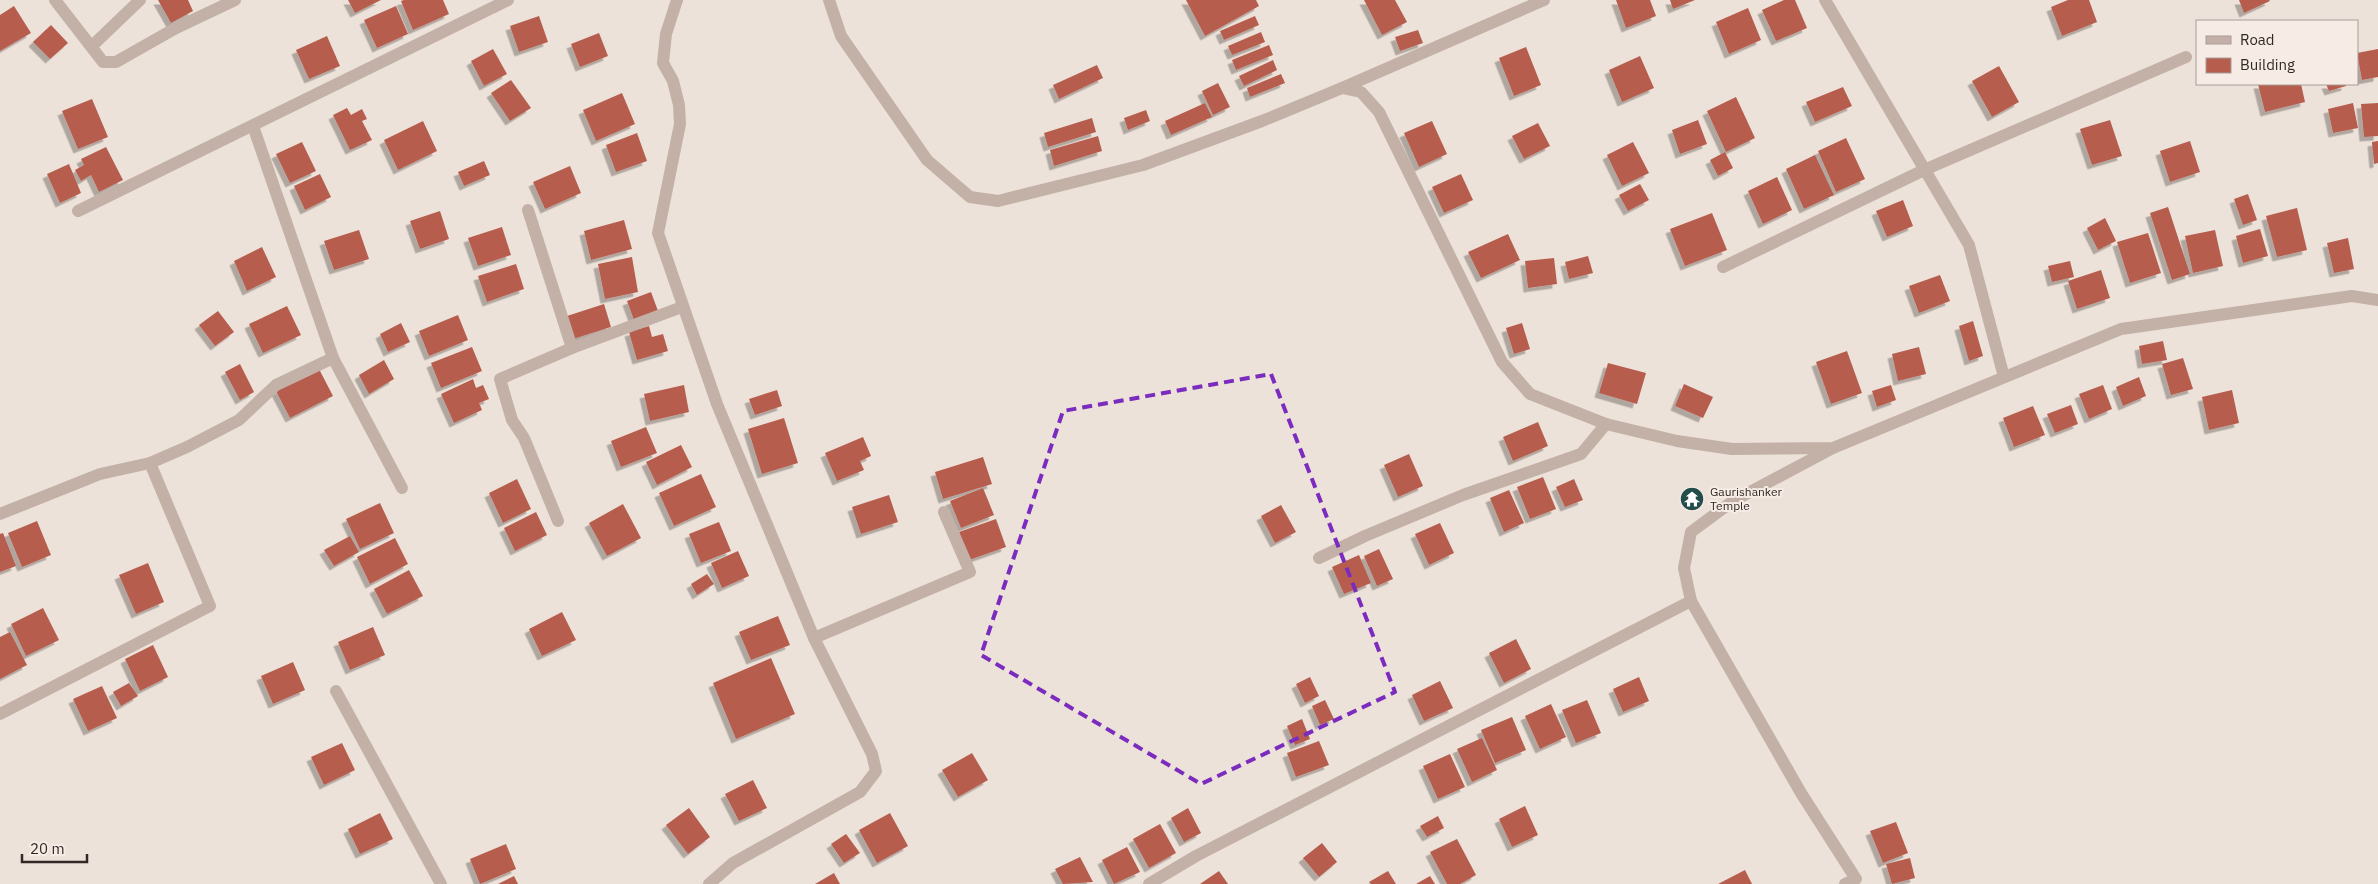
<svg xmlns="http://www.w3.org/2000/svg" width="2378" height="884" viewBox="0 0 2378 884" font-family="'IBM Plex Sans',sans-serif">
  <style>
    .building { fill: #b65d4e; filter: url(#shadow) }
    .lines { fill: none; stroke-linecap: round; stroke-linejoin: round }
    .street { stroke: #c3b1a7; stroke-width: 12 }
    .marked { fill: none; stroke: #7b2cbf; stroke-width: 4; stroke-dasharray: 10 6; stroke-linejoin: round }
    .labels { text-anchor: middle; stroke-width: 4; stroke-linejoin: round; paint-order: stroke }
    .poi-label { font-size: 12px; fill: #312926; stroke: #f6ece5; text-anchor: start }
  </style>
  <defs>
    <filter id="shadow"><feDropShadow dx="-4.5" dy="4.5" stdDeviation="0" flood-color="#0004"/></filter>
  </defs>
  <rect width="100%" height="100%" fill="#ede2d9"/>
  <!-- building -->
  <g class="building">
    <polygon points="158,0 188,0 193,11 171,23"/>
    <polygon points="348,0 381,0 355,13"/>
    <polygon points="404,0 443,0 449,14 413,30 401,1"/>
    <polygon points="1186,0 1256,0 1259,6 1205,36"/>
    <polygon points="1364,0 1395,0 1407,22 1382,35"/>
    <polygon points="1616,0 1650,0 1656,16 1626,28"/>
    <polygon points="1670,0 1695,0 1673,9"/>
    <polygon points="1784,0 1795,0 1807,28 1776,41 1762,10"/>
    <polygon points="2068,0 2089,0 2097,22 2062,36 2051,7"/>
    <polygon points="2239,0 2269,0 2270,1 2244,13"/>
    <polygon points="14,6 31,33 0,51 0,15"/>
    <polygon points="396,6 408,34 377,48 364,20"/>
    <polygon points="1748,8 1761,40 1729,54 1716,22"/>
    <polygon points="539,16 548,42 519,52 510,26"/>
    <polygon points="1255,16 1259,25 1224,40 1220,31"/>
    <polygon points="51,25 68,43 50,59 33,42"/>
    <polygon points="1418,30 1423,43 1400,51 1395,37"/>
    <polygon points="1261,32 1265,42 1232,55 1228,46"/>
    <polygon points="599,33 608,56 580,67 571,44"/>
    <polygon points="327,36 340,66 309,79 296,50"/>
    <polygon points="1269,45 1273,55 1236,70 1232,60"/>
    <polygon points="1526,47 1541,85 1514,96 1499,58"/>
    <polygon points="493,49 507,74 484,86 471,61"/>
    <polygon points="2378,49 2378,77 2362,80 2357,53"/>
    <polygon points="1640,56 1654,88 1622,102 1609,70"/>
    <polygon points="1273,60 1277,70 1244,86 1239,76"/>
    <polygon points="1097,65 1103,78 1059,99 1053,85"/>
    <polygon points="1999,66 2019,102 1992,117 1972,81"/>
    <polygon points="1281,74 1285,83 1250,97 1247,88"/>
    <polygon points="511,80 531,108 510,121 491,93"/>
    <polygon points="1218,83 1230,107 1213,115 1202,91"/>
    <polygon points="2258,84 2301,84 2305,102 2265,112"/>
    <polygon points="2326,84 2346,84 2346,86 2329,91"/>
    <polygon points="1843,87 1852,106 1815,122 1806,102"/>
    <polygon points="622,93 635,124 596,141 583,110"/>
    <polygon points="1736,97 1755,138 1726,152 1707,111"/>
    <polygon points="92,99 108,137 78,149 62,111"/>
    <polygon points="1205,103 1212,117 1171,135 1165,121"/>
    <polygon points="2353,103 2358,128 2333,133 2328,109"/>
    <polygon points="2378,103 2378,136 2364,137 2361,104"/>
    <polygon points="347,108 351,115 362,109 367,119 362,121 372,140 350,150 333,115"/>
    <polygon points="1146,110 1150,121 1128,130 1124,118"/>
    <polygon points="1092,118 1096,132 1048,147 1044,133"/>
    <polygon points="1698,120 1707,144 1680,154 1672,130"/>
    <polygon points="2110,120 2122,156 2092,165 2080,129"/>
    <polygon points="423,121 437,151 398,170 384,140"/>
    <polygon points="1432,121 1447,154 1419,167 1404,133"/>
    <polygon points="1538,123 1550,146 1524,159 1512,136"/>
    <polygon points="637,133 647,161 616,172 606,145"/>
    <polygon points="1098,136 1102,151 1054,166 1050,150"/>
    <polygon points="1846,138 1865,179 1836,192 1818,151"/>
    <polygon points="2190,141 2200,172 2170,182 2160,151"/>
    <polygon points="2378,141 2378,163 2374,164 2372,142"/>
    <polygon points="302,142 316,171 290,183 276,154"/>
    <polygon points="1633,142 1649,173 1622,186 1607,155"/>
    <polygon points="106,147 123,180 99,192 91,175 81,181 75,170 84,165 81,159"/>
    <polygon points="1725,152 1733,168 1718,176 1710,160"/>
    <polygon points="1815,155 1834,195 1804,209 1786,169"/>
    <polygon points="484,161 490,175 464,186 458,172"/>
    <polygon points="69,164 81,193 60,203 47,174"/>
    <polygon points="570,166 581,193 545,209 533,182"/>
    <polygon points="320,174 331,197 305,210 294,186"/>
    <polygon points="1461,174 1473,200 1444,213 1432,187"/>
    <polygon points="1777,177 1792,210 1763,224 1748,191"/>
    <polygon points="1640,184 1649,200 1628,211 1619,195"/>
    <polygon points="2248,194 2257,220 2243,225 2234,199"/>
    <polygon points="1903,200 1913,226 1887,237 1876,211"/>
    <polygon points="2168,207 2190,274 2172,280 2150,213"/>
    <polygon points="2297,208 2307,250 2277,257 2266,216"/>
    <polygon points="440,211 449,239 420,249 410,221"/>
    <polygon points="1712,213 1727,250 1685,266 1670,229"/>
    <polygon points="2105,218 2116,241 2098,250 2087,228"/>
    <polygon points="624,220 632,249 591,260 584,231"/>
    <polygon points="502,227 511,255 478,266 468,238"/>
    <polygon points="2260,229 2268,256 2243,263 2236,236"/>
    <polygon points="359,230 369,259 334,270 324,241"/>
    <polygon points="2215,230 2223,266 2193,273 2185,236"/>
    <polygon points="2148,233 2161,273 2130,283 2117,242"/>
    <polygon points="1508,234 1520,260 1481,278 1468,252"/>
    <polygon points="2348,238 2354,269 2334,273 2327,243"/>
    <polygon points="262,247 276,277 247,291 234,261"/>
    <polygon points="1588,256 1593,273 1569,279 1565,262"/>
    <polygon points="632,257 638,292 605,299 598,264"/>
    <polygon points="1554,258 1557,284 1528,288 1525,261"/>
    <polygon points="2070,261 2074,277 2052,282 2048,266"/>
    <polygon points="516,264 524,289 487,302 478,276"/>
    <polygon points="2101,270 2110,298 2077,309 2068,281"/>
    <polygon points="1940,275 1950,301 1919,313 1909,286"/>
    <polygon points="651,292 658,311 634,320 627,301"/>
    <polygon points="604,304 611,327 573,339 567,316"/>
    <polygon points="287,306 301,335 263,353 249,324"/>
    <polygon points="218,311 234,332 215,346 199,325"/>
    <polygon points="458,315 468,340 429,356 419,331"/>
    <polygon points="1973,321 1983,356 1969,361 1959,326"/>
    <polygon points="401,323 410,342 388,352 380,334"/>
    <polygon points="1522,323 1530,349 1514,354 1506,328"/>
    <polygon points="649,326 652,337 663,334 668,351 637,360 629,332"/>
    <polygon points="2163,341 2167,360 2142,364 2139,346"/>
    <polygon points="472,347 482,371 441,388 431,363"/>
    <polygon points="1919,347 1926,374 1898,381 1892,354"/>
    <polygon points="1847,351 1862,393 1831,404 1816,362"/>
    <polygon points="2183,358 2193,389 2171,395 2162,364"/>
    <polygon points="384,360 394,379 369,394 359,375"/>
    <polygon points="1608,363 1646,373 1637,404 1599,393"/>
    <polygon points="240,364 254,392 240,400 225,372"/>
    <polygon points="319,369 333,396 290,418 276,391"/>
    <polygon points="2139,377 2146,396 2123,406 2116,387"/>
    <polygon points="473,379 476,388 483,385 489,399 479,403 482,410 454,423 441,394"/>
    <polygon points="1684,384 1713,397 1703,418 1675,406"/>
    <polygon points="684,385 689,412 650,421 644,394"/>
    <polygon points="1891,385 1896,400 1877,407 1872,391"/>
    <polygon points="2103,385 2112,409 2089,419 2079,394"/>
    <polygon points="777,390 782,406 755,415 749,399"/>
    <polygon points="2232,390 2239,423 2209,430 2202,397"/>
    <polygon points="2071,405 2078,424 2055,433 2047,414"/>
    <polygon points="2033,406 2045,435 2014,447 2003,418"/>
    <polygon points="784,418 798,463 762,474 748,429"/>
    <polygon points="1538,422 1548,446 1513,461 1503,437"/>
    <polygon points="646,427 657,453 621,467 611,441"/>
    <polygon points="863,437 871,456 860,461 864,470 837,481 825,453"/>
    <polygon points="681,445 692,467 657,485 646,462"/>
    <polygon points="1409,454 1423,486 1398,497 1384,465"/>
    <polygon points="983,457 992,484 943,499 935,472"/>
    <polygon points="701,474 716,507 674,526 659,493"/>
    <polygon points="1543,477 1556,509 1530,519 1517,487"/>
    <polygon points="517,479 531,509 503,523 489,493"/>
    <polygon points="1574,479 1583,500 1565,507 1556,487"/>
    <polygon points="983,488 994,515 961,528 950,501"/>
    <polygon points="1509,490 1524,523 1504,532 1490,498"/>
    <polygon points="889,495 898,522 861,534 852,507"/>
    <polygon points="380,503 394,533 360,549 346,519"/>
    <polygon points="623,504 641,538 607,556 589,523"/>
    <polygon points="1281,505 1296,532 1275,543 1261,516"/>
    <polygon points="536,512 547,535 515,551 504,528"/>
    <polygon points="996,519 1006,547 969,560 959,532"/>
    <polygon points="37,521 51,555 22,567 8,533"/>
    <polygon points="719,522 731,551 701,563 689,534"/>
    <polygon points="1440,523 1454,553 1429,565 1415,534"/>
    <polygon points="3,533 16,566 0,572 0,534"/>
    <polygon points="350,536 359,552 334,566 324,550"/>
    <polygon points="395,538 408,564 370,584 357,557"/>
    <polygon points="1379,549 1393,579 1377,586 1364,556"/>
    <polygon points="738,551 749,576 722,588 711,563"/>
    <polygon points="1359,555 1371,583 1344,594 1332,567"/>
    <polygon points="148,563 164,602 136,614 119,575"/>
    <polygon points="409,570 423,596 387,614 374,589"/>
    <polygon points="707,574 714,584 697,595 691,584"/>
    <polygon points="43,608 59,640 26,656 11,624"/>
    <polygon points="562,612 576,640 542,656 529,629"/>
    <polygon points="778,616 790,645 751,660 739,632"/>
    <polygon points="373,627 385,655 350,670 338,642"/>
    <polygon points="10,632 27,665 0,679 0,637"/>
    <polygon points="1516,639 1531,669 1504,683 1489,653"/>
    <polygon points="153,645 168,677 140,691 125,659"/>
    <polygon points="771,658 795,714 736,739 713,683"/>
    <polygon points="293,662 305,690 273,704 261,676"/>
    <polygon points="1310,677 1319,696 1305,703 1296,684"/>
    <polygon points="1639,677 1649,701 1623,712 1613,689"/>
    <polygon points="1440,681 1453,708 1424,721 1412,695"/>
    <polygon points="129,683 138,696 121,706 113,692"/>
    <polygon points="102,686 117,718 88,731 73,699"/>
    <polygon points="1325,700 1334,719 1320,725 1312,706"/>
    <polygon points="1587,700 1601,733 1576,743 1562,710"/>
    <polygon points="1551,704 1566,737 1540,749 1525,716"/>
    <polygon points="1512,717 1526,750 1495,763 1481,730"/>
    <polygon points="1302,719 1310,739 1295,745 1287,726"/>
    <polygon points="1482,738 1497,770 1472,782 1457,749"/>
    <polygon points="1319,741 1329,765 1296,777 1287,753"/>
    <polygon points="342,743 355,770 324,785 311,757"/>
    <polygon points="972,753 988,780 958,797 942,770"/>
    <polygon points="1450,754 1465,787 1438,799 1423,766"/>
    <polygon points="753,780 767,808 739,821 725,794"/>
    <polygon points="1525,806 1538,835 1512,847 1499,819"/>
    <polygon points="689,808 710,837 688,854 666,825"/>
    <polygon points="1188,808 1201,833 1184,842 1171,818"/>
    <polygon points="380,813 393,839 360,854 348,829"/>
    <polygon points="890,813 908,846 877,863 859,830"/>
    <polygon points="1438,816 1444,828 1427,837 1420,826"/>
    <polygon points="1896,822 1908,853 1883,863 1870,831"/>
    <polygon points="1160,824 1176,853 1149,868 1133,839"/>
    <polygon points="846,834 860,853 844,863 831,844"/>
    <polygon points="1457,839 1476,875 1460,884 1447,884 1430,852"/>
    <polygon points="1322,843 1337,862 1319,877 1303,858"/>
    <polygon points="506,844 516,869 480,884 470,859"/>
    <polygon points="1127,847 1140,872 1114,884 1102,860"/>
    <polygon points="1080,857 1093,882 1063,884 1055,869"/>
    <polygon points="1910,858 1915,878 1892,884 1886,864"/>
    <polygon points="1745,870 1752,884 1718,884"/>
    <polygon points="1219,871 1228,884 1200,884"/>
    <polygon points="1388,871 1396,884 1371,884 1369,882"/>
    <polygon points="834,873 840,884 815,884"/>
    <polygon points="514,876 518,884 498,884"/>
    <polygon points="1430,876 1435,884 1416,884"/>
  </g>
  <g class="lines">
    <!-- street -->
    <g class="street">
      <polyline points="55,0 103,62 116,62 176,28 235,0"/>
      <polyline points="677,0 666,34 663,63 673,81 679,105 680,124 658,233 717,404 814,638 872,754 876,771 860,792 733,863 709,884"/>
      <polyline points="829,0 841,36 927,160 970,197 998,201 1143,165 1262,121 1342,88 1361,92 1379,112 1502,362 1530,394 1606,424 1677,441 1732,449 1833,448 2121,329 2352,296 2378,300"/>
      <polyline points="1825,0 1969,245 2004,377"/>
      <polyline points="92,46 140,0"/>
      <polyline points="1342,88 1544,0"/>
      <polyline points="528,210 572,348"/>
      <polyline points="78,211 508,0"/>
      <polyline points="1723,267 1924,170 2186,57"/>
      <polyline points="333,358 402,488"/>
      <polyline points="0,514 100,474 150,463 187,447 239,420 276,385 333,358 253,126"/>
      <polyline points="558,521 524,438 512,420 500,379 572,348 682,307"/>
      <polyline points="1319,558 1365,536 1463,495 1581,454 1606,424"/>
      <polyline points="1691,601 1801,793 1856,879 1845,884"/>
      <polyline points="814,638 970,572 944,512"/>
      <polyline points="336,691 441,884"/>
      <polyline points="0,714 210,606 150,463"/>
      <polyline points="1149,884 1196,856 1691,601 1684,568 1691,532 1733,501 1831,449"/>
    </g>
  </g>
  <!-- marked area -->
  <path class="marked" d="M1271,374L1395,692L1201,784L981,655L1063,411Z"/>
  <!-- icons -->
  <defs>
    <g id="temple-disc" transform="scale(1.25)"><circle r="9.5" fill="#224d4b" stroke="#f6ece5"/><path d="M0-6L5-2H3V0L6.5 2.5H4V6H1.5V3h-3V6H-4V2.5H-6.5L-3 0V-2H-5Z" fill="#fff"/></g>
  </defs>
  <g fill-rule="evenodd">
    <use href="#temple-disc" x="1692" y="499"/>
  </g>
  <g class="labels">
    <!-- poi labels -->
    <g class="poi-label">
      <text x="1710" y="496">Gaurishanker<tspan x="1710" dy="14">Temple</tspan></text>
    </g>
  </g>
  <!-- legend -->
  <rect x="2196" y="20" width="162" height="65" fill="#f6ece5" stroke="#a79e99"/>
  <rect x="2206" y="36" width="25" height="8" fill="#c3b1a7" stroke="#a79e99"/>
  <text x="2240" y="45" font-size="15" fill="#312926">Road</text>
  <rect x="2206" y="58" width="25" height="15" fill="#b65d4e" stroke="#a79e99"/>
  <text x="2240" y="70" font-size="15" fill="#312926">Building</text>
  <!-- scale -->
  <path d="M22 854v8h65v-8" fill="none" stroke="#312926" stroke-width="2.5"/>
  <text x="30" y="854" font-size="15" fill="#312926" stroke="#f6ece5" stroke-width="4" paint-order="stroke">20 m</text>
</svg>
